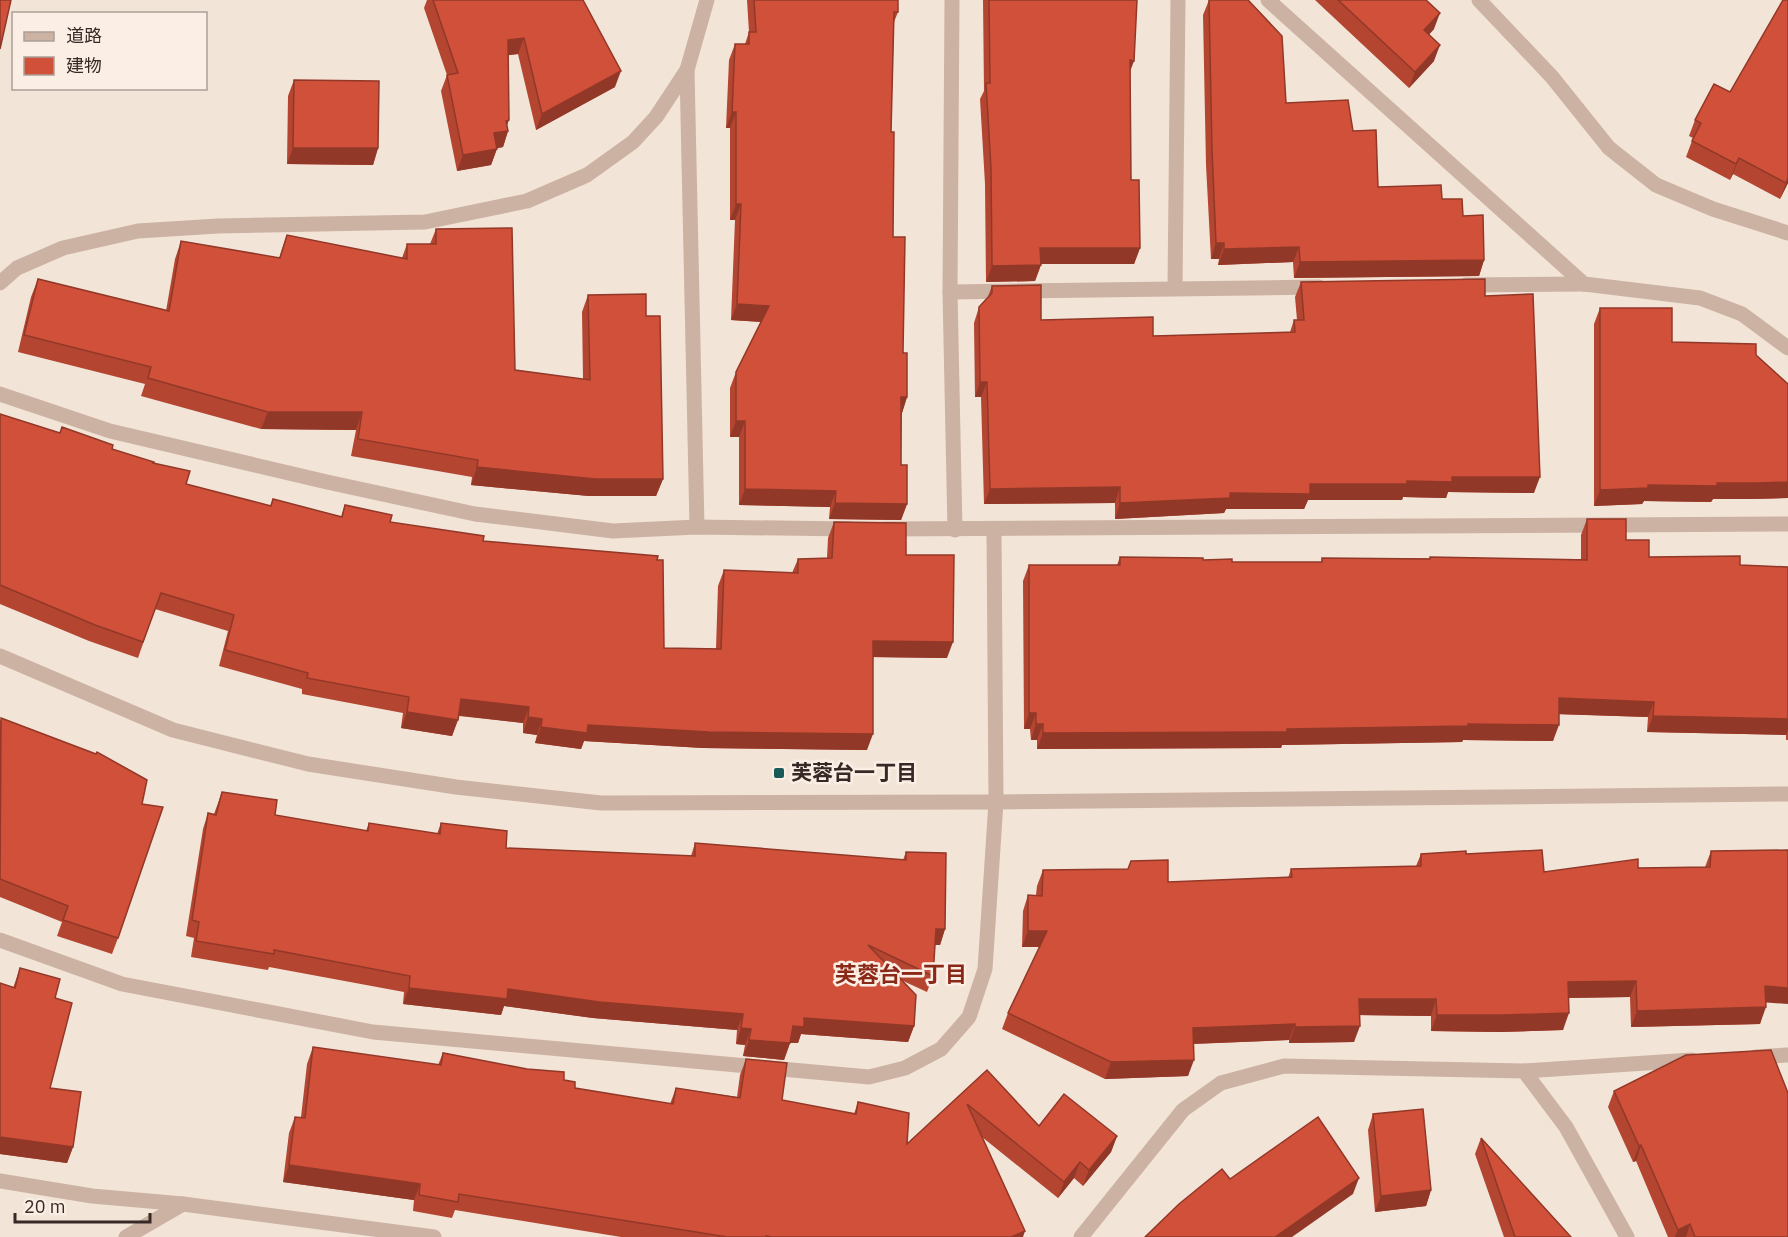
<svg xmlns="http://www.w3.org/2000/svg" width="1788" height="1237" viewBox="0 0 1788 1237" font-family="'IBM Plex Sans','Noto Sans JP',sans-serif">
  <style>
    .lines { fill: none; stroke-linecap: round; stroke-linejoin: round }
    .minor { stroke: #ccb2a3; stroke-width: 15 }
    .tertiary { stroke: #ccb2a3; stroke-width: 15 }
    .wall { fill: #b34531 }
    .shaded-wall { fill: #923828 }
    .building { fill: #d05039; stroke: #923828; stroke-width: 1.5 }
    .poi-dot { fill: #185b59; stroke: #fbeee4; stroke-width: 2 }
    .labels { text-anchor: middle; stroke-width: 5; stroke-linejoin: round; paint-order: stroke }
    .poi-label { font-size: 21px; font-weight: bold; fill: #362926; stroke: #fbeee4; text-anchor: start }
    .neighbourhood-label { font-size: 22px; font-weight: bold; fill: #8b2918; stroke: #fbeee4 }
  </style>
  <rect width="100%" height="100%" fill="#f3e4d8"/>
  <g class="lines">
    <!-- minor -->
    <g class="minor">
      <polyline points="952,0 950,292 955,530"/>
      <polyline points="1268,0 1584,284 1700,298 1742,314 1788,348"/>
      <polyline points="1479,0 1552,77 1609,148 1656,185 1713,209 1788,233"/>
      <polyline points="687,70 697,527"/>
      <polyline points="0,283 17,268 63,248 138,231 218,226 425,222 527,201 587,175 633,142 656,117 687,70 707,0"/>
      <polyline points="1466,285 1584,284"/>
      <polyline points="1175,288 1178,0"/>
      <polyline points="950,292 1319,287"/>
      <polyline points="0,394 110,431 327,482 475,514 613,531 697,527 850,529"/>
      <polyline points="886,529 1788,524"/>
      <polyline points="0,940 122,984 373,1032 869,1077 905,1068 941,1049 969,1017 985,969 996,802 994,530"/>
      <polyline points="1755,1057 1788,1055"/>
      <polyline points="1524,1071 1692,1060"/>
      <polyline points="0,1181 92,1196 183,1204 434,1237"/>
      <polyline points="126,1237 183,1204"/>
      <polyline points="1081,1237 1183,1110 1221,1083 1284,1066 1524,1071 1566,1127 1627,1237"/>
    </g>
    <!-- tertiary -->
    <polyline class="tertiary" points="0,656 173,730 308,764 456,787 601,803 996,802 1788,794"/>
  </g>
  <!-- wall -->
  <g class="wall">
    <polygon points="427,0 583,0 615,87 536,130 518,54 508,55 507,126 508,131 503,147 497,148 491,165 457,171 441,91 447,75 424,8"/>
    <polygon points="747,0 898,0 898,12 894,22 891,132 893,237 903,353 907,397 902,413 901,465 907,504 901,520 829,519 830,507 739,505 739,437 730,437 730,388 736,372 761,322 731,320 735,220 730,220 730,128 726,128 729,60 735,44 745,44 749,32"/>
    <polygon points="983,0 1137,0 1130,71 1131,180 1140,248 1134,264 1041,264 1035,281 986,282 985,184 980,99 984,91"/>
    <polygon points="1209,0 1286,103 1353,131 1378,187 1442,199 1463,216 1484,260 1479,276 1294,278 1293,262 1218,265 1219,259 1211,259 1206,165 1203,15"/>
    <polygon points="1315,0 1426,0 1434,29 1429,34 1434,61 1409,88"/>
    <polygon points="294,80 378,148 373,165 287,164 288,96"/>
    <polygon points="1714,84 1788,183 1780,199 1733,174 1730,180 1686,157 1693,138 1689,136 1695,120"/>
    <polygon points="436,229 515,370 583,379 582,312 588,295 646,316 663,479 656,496 589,496 471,485 472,477 351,456 356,430 261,429 141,396 145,384 18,352 31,297 38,279 166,311 175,259 181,241 279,258 287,235 402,258 407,244 430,244"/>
    <polygon points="1301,282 1485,296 1534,493 1448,492 1446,498 1403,497 1402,500 1308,500 1304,509 1226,509 1224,513 1115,519 1115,503 984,504 981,397 975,397 974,323 979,307 987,299 992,286 1041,320 1153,336 1290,332 1294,320 1297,320 1295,297"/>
    <polygon points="1600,308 1672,342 1756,355 1788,384 1788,498 1752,499 1713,499 1711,502 1644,501 1642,504 1594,506 1594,324"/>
    <polygon points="0,414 153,463 186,484 270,506 273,499 341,517 345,505 390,522 483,541 664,648 716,649 718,586 724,570 792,573 798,559 827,558 828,538 834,522 906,555 947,658 873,657 867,750 703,748 584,741 581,749 535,743 537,735 523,733 523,723 459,716 452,736 401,728 403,713 302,694 302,689 219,666 228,631 155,609 138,658 89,641 0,604"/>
    <polygon points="1587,519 1626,540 1649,557 1740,565 1788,567 1788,740 1786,740 1786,735 1647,732 1648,717 1559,714 1553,741 1463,740 1462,742 1282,745 1281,748 1037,749 1037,740 1031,740 1030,729 1024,729 1023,581 1029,565 1117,565 1120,557 1203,560 1232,562 1321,562 1322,558 1581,559 1581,535"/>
    <polygon points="0,720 142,804 118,938 112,954 57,936 62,922 0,897"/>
    <polygon points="222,792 275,815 366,831 369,823 437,834 441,823 506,848 691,856 695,843 903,860 906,852 945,929 940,945 935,945 933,976 927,992 901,980 914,1026 908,1042 801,1034 798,1043 790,1043 784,1060 743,1056 745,1045 736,1044 737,1030 593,1018 504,1006 501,1015 403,1004 404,992 269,967 268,970 191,957 194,938 186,936 203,829 208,813 214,814"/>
    <polygon points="1711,851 1765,1003 1760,1024 1631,1027 1630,997 1568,998 1563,1030 1499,1032 1431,1031 1431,1016 1359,1015 1354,1042 1289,1043 1289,1040 1194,1044 1188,1076 1105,1079 1002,1029 1008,1013 1040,947 1022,947 1023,911 1028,895 1036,895 1037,886 1043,870 1168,882 1288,878 1291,869 1416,866 1421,854 1466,854 1544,872 1638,868 1705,867"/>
    <polygon points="20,968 55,998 50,1088 73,1147 67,1163 0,1154 0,983 13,988"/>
    <polygon points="313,1047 438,1065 443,1053 564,1080 575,1088 670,1104 676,1088 737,1097 740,1075 746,1059 782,1100 854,1114 858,1102 907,1144 987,1070 1039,1126 1117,1136 1111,1152 1083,1186 1074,1178 1058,1198 982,1137 1023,1237 621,1237 455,1210 452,1218 413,1211 414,1200 283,1182 289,1133 295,1117 301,1117 307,1064"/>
    <polygon points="1614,1091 1788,1237 1668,1237 1636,1161 1633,1162 1608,1107"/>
    <polygon points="1373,1114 1431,1190 1426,1206 1375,1212 1368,1130"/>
    <polygon points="1481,1138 1571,1237 1504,1237 1475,1154"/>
  </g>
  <!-- shaded-wall -->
  <g class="shaded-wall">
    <polygon points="1440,13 1434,29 1419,46 1424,30"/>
    <polygon points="524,38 518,54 502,56 508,40"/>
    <polygon points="1440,45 1434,61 1409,88 1415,72"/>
    <polygon points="1130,60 1134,61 1128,77"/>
    <polygon points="621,71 615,87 536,130 542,114"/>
    <polygon points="732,112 736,112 730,128 726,128"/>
    <polygon points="509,120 505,131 508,131 503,147 489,150 494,133 506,121"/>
    <polygon points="293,148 378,148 373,165 287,164"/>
    <polygon points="497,149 491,165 457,171 463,155"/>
    <polygon points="1739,158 1733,174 1730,180 1736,164"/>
    <polygon points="1788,178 1788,183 1780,199 1786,183"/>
    <polygon points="736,204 741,204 735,220 730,220"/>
    <polygon points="1216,243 1224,243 1219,259 1211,259"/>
    <polygon points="1299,247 1293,262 1218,265 1224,249"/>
    <polygon points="1040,248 1140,248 1134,264 1034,264"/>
    <polygon points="1484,260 1479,276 1294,278 1300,262"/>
    <polygon points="1041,265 1035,281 986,282 992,266"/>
    <polygon points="737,304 769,306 763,322 731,320"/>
    <polygon points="980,382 987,382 981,397 975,397"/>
    <polygon points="901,397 907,397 902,413"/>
    <polygon points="268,412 362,412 356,430 261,429"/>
    <polygon points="736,421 745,421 739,437 730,437"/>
    <polygon points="477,467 663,479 656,496 589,496 471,485"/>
    <polygon points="1452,477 1540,477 1534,493 1448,492 1446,498 1403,497 1402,500 1308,500 1304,509 1226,509 1224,513 1115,519 1120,503 1310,484 1407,481"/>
    <polygon points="1788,482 1788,498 1752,499 1713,499 1711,502 1644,501 1642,504 1594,506 1600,490 1648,485"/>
    <polygon points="1120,487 1115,503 984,504 990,489"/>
    <polygon points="745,489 836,491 830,507 739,505"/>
    <polygon points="835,503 907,504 901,520 829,519"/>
    <polygon points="873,641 953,642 947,658 867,657"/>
    <polygon points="1559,698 1654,702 1648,717 1553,714"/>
    <polygon points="461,699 529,707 523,723 455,715"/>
    <polygon points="407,712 458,720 452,736 401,728"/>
    <polygon points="1029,713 1036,713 1030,729 1024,729"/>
    <polygon points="1653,716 1788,719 1788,730 1786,735 1647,732"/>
    <polygon points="528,717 542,719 537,735 523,733"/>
    <polygon points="1036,724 1043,724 1037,740 1031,740"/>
    <polygon points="1468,724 1559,725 1553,741 1463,740 1462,742 1282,745 1281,748 1037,749 1043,733 1287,729"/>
    <polygon points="588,725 873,734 867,750 703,748 584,741 581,749 535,743 541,727"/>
    <polygon points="936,929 945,929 940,945 930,945"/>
    <polygon points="1028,931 1047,931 1041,947 1022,947"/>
    <polygon points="1636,981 1630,997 1562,998 1568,982"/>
    <polygon points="1765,986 1788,988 1788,1004 1759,1002"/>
    <polygon points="409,988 508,989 743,1014 737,1030 593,1018 504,1006 501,1015 403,1004"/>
    <polygon points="1359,999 1436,999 1431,1016 1353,1015"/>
    <polygon points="1766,1007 1760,1024 1631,1027 1637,1011"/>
    <polygon points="1569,1013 1563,1030 1499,1032 1431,1031 1437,1015"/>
    <polygon points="804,1018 914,1026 908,1042 801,1034 798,1043 787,1042 793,1026"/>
    <polygon points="1295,1024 1289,1040 1187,1044 1193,1028"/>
    <polygon points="1360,1026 1354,1042 1289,1043 1295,1027"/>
    <polygon points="741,1028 751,1029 745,1045 736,1044"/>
    <polygon points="749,1040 790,1043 784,1060 743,1056"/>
    <polygon points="1194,1060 1188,1076 1105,1079 1111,1062"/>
    <polygon points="1117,1136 1111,1152 1083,1186 1089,1170"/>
    <polygon points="0,1137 73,1147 67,1163 0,1154"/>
    <polygon points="1641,1145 1636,1161 1633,1162 1639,1146"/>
    <polygon points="1080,1162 1074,1178 1058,1198 1064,1182"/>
    <polygon points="289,1165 420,1184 414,1200 283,1182"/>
    <polygon points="1359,1178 1353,1194 1292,1237 1275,1237"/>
    <polygon points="1431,1190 1426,1206 1375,1212 1381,1196"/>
    <polygon points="1690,1224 1686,1237 1675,1237 1678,1230"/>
    <polygon points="1025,1231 1023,1237 1011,1237"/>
  </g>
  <!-- building -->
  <g class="building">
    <polygon points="0,0 11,0 0,49"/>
    <polygon points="433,0 583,0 621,71 542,114 524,38 508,40 509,120 506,121 508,131 494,133 497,149 463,155 447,75 458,73"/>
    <polygon points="754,0 898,0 898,12 894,12 891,132 894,132 893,237 905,237 903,353 907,353 907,397 901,397 901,465 907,465 907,504 835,503 836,491 745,489 745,421 736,421 736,372 769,306 737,304 741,204 736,204 736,112 732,112 735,44 749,44 749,32 756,32"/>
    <polygon points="989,0 1137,0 1134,61 1130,60 1131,180 1139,180 1140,248 1040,248 1041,265 992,266 991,168 986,83 990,83"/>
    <polygon points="1209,0 1248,0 1282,36 1286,103 1348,100 1353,131 1376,130 1378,187 1441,185 1442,199 1462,199 1463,216 1483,215 1484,260 1300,262 1299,247 1224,249 1224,243 1216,243 1212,150"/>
    <polygon points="1338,0 1426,0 1440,13 1424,30 1440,45 1415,72"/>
    <polygon points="1783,0 1788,0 1788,178 1786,183 1739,158 1736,164 1692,141 1701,123 1695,120 1714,84 1730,92"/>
    <polygon points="294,80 379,81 378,148 293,148"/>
    <polygon points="512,228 515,370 590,380 588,295 646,294 646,316 660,316 663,479 595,479 477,467 478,460 358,439 362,412 268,412 148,378 151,367 24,335 38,279 169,311 181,241 280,258 287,235 407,259 407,244 436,244 436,229"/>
    <polygon points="1485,279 1485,296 1533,294 1540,477 1452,477 1452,482 1407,481 1407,484 1310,484 1310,494 1230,493 1230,498 1120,503 1120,487 990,489 987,382 980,382 979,307 992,293 992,286 1041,285 1041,320 1153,317 1153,336 1295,332 1294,320 1304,320 1301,282"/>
    <polygon points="1600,308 1672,308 1672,342 1756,344 1756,355 1788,384 1788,482 1758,483 1717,483 1717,486 1648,485 1648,488 1600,490"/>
    <polygon points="0,414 60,433 62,427 113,445 112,449 154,462 153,463 190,471 186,484 271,506 273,499 342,517 345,505 392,515 390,522 484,536 483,541 658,556 657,560 663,560 664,648 721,649 724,570 798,573 798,559 832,558 834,522 906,523 906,555 954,555 953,642 873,641 873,734 709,732 588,725 587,733 541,727 542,719 528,717 529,707 461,699 458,720 407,712 409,697 307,678 308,673 225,650 234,615 161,593 143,642 95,625 0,585"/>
    <polygon points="1587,519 1626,519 1626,540 1649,540 1649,557 1740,556 1740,565 1788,567 1788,719 1653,716 1654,702 1559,698 1559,725 1468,724 1468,726 1287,729 1287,732 1043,733 1043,724 1036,724 1036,713 1029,713 1029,565 1120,565 1120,557 1203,558 1203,560 1232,559 1232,562 1322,562 1322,558 1430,559 1430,557 1587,560"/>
    <polygon points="1,718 96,754 97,752 147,780 142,804 163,807 118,938 63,920 68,906 0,879"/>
    <polygon points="222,792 277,800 275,815 368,831 369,823 440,834 441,823 507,831 506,848 695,856 695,843 906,860 906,852 946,853 945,929 936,929 933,976 868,945 916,995 914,1026 804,1018 804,1027 793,1026 790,1043 749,1040 751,1029 741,1028 743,1014 599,1002 508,989 507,999 409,988 410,976 274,950 274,954 196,941 199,922 192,920 208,813 216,815"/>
    <polygon points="1542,850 1544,872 1638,859 1638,868 1710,867 1711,851 1788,850 1788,988 1765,986 1766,1007 1637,1011 1636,981 1568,982 1569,1013 1504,1015 1437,1015 1436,999 1359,999 1360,1026 1295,1027 1295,1024 1193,1028 1194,1060 1111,1062 1008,1013 1047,931 1028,931 1028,895 1042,896 1043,870 1128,869 1131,861 1168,860 1168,882 1292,877 1291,869 1421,866 1421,854 1466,851 1466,854"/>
    <polygon points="20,968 60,979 55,998 72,1003 50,1088 81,1092 73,1147 0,1137 0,983 15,988"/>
    <polygon points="313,1047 441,1065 443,1053 527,1069 564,1072 564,1080 575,1082 575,1088 673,1104 676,1088 740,1098 746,1059 787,1063 782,1100 856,1114 858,1102 909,1113 907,1144 987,1070 1039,1126 1064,1094 1117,1136 1089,1170 1080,1162 1064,1182 967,1104 1025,1231 1011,1237 772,1237 766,1236 766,1237 727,1237 459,1194 458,1202 419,1195 420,1184 289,1165 295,1117 305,1118"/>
    <polygon points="1771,1050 1788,1093 1788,1237 1695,1237 1690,1224 1678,1230 1641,1145 1639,1146 1614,1091 1686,1055"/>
    <polygon points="1423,1109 1431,1190 1381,1196 1373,1114"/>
    <polygon points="1318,1117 1359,1178 1275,1237 1145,1237 1179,1204 1222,1169 1230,1179"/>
    <polygon points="1481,1138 1571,1237 1515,1237"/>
  </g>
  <!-- markers -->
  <rect class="poi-dot" x="773" y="767" width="12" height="12" rx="3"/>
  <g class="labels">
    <!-- poi labels -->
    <g class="poi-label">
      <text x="791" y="780">芙蓉台一丁目</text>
    </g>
    <!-- neighbourhood labels -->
    <g class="neighbourhood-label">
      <text x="901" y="982">芙蓉台一丁目</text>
    </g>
  </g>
  <!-- legend -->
  <rect x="12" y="12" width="195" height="78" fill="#fbeee4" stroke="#ac9f98" stroke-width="1.5"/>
  <rect x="24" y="32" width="30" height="9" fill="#ccb2a3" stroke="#ac9f98" stroke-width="1.5"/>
  <text x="66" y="42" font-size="18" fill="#362926">道路</text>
  <rect x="24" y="57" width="30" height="18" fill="#d05039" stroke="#ac9f98" stroke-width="1.5"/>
  <text x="66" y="72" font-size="18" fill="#362926">建物</text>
  <!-- scale -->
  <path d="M15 1213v9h135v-9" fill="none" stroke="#362926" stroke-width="3"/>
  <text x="24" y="1213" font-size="18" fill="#362926" stroke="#fbeee4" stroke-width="4.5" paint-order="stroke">20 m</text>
</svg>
